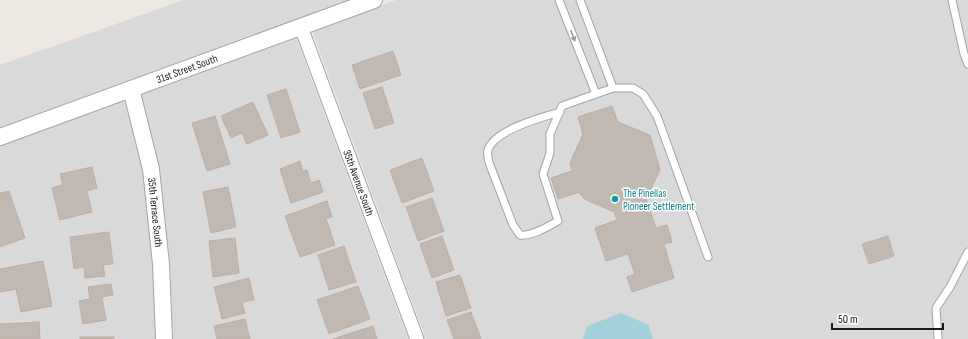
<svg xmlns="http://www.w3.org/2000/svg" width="968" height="339" viewBox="0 0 968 339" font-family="'Sofia Sans Condensed',sans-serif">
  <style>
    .residential { fill: #dad9d9 }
    .water { fill: #a3d1da }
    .building { fill: #c1b8b1; stroke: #beaea4 }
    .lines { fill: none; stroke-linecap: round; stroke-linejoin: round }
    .service-casing { stroke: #a3a3a3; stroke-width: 9 }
    .minor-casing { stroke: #a3a3a3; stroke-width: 15 }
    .tertiary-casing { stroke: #a3a3a3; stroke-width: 18 }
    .service { stroke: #fff; stroke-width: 7 }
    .minor { stroke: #fff; stroke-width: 13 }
    .tertiary { stroke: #fff; stroke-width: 16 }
    .oneway { fill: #999 }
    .culture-dot { fill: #0f9aa8; stroke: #fff; stroke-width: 1.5 }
    .labels { text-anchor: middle; stroke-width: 3; stroke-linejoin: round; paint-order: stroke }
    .street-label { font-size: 11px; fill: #1c1c1c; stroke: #fff }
    .culture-label { font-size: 11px; fill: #0d838f; stroke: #fff; text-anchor: start }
  </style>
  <rect width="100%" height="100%" fill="#ede9e2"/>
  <!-- residential -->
  <g class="residential">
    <polygon points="184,0 352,0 0,129 0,65"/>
    <polygon points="396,0 968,0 968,339 653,339 649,325 587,326 583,339 426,339 312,31"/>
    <polygon points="296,37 408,339 173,339 170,263 159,168 141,94"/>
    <polygon points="125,100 143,171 153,265 156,339 0,339 0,145"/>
  </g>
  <!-- water -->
  <polygon class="water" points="621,313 649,325 653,339 583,339 587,326"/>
  <!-- building -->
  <g class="building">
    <polygon points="393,51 401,75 360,89 352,65"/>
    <polygon points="382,87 394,123 375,129 363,93"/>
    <polygon points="286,89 300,132 281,138 267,95"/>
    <polygon points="253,102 268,135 247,144 242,133 231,138 221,116"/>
    <polygon points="612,106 618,122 650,135 660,170 646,199 656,228 667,225 672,242 664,244 674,278 632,292 627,277 635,274 628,254 606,261 595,228 617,220 614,212 584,199 579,192 558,199 551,178 572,171 570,163 583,134 578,117"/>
    <polygon points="215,116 230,164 207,171 192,123"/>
    <polygon points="422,158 434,191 402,203 390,170"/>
    <polygon points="300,161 303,171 307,170 311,183 319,180 323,192 291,203 280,169"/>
    <polygon points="92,167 97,188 87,191 92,212 60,220 52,188 63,185 60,174"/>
    <polygon points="228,187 236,227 211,233 203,192"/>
    <polygon points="9,191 25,238 0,247 0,193"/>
    <polygon points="432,198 444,231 418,241 406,207"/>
    <polygon points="327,201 332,217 326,219 335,245 300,257 285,216"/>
    <polygon points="109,232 113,264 103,265 105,276 85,278 84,267 74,269 70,237"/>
    <polygon points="442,236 454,270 432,278 420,244"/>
    <polygon points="888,236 894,256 869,264 862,244"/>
    <polygon points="235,238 239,273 213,277 209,241"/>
    <polygon points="344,246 356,282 329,290 318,255"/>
    <polygon points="43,261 52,306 21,312 16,289 0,292 0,269"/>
    <polygon points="460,275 471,308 446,316 436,282"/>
    <polygon points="249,278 254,300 242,302 245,313 222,319 214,287"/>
    <polygon points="111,284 113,295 102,297 106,320 83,324 79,301 90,299 88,287"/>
    <polygon points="358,286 370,319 329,334 317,300"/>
    <polygon points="471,312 481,339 454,339 447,320"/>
    <polygon points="245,319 250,339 217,339 214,326"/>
    <polygon points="39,322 40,339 0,339 0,324"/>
    <polygon points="373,326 377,339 333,339 342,336"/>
    <rect x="80" y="337" width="34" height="2"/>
  </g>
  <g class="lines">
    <!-- service casing -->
    <g class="service-casing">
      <g id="service">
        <polyline points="559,0 596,94"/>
        <polyline points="580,0 613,88"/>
        <polyline points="952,0 964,54 968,64"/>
        <path d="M560,112C542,117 494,130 488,150C487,155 488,160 490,165L513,225L520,235C531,237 549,226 558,221L543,174L550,153V134L562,106L613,88H633L643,94L657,116L708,257"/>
        <polyline points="938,339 936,308 950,287 968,252"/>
      </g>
    </g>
    <!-- minor casing -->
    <g class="minor-casing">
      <g id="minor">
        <path id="s1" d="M301,27L417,339"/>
      </g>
    </g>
    <!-- tertiary casing -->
    <g class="tertiary-casing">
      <g id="tertiary">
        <path id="s2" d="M131,89L151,169L161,264L164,339"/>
        <path id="s3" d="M0,137L374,0"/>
      </g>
    </g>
    <!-- service -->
    <use href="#service" class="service"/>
    <!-- minor -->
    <use href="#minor" class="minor"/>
    <!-- tertiary -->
    <use href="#tertiary" class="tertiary"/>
  </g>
  <!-- one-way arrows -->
  <defs><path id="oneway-solid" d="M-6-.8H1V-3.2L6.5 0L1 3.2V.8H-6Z"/></defs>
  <use class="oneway" href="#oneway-solid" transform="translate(573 36) rotate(69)"/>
  <!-- markers -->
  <circle class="culture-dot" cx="615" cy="199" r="4"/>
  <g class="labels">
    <!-- street labels -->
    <g class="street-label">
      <text dy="4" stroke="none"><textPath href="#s3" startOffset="199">31st Street South</textPath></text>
      <text dy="4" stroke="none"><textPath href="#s1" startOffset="166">35th Avenue South</textPath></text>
      <text dy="4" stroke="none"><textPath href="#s2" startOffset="126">35th Terrace South</textPath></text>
    </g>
    <!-- culture labels -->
    <g class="culture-label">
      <text x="623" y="197">The Pinellas<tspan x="623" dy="13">Pioneer Settlement</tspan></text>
    </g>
  </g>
  <!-- scale -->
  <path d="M832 323v6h111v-6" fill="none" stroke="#1c1c1c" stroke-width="2"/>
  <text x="838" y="323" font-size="12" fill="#1c1c1c" stroke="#ffffff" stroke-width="3" paint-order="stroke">50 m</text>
</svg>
